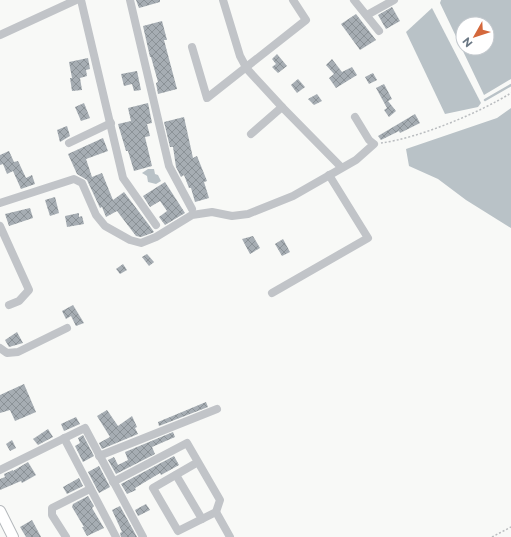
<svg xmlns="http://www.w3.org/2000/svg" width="511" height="537" viewBox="0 0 511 537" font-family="Montserrat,sans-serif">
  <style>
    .water { fill: #b9c2c7; fill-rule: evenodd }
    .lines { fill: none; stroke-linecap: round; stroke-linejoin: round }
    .stream { stroke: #b9c2c7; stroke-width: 2.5 }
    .building { fill: url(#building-cross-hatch) }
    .major-casing { stroke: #b4b8bc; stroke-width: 12 }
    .path { stroke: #b9bcbf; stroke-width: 1.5; stroke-dasharray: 2 2; stroke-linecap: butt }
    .minor { stroke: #c1c4c8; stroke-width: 8 }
    .major { stroke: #fff; stroke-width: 10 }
  </style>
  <defs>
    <pattern id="building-cross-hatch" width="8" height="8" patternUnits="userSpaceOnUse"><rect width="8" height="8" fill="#a6adb3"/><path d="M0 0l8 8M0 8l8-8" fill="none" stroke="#8b9297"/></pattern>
  </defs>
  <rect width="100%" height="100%" fill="#f8f9f7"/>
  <!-- water -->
  <g class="water">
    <path d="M441,0H511V79L484,95L440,3ZM463,24H487V48H463Z"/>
    <polygon points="432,8 481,103 478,107 445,114 406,32"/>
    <polygon points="511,108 511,228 466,200 438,179 409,166 406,149 497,118"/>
    <polygon points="148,169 154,169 155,174 158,175 161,181 156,184 148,182 147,176 142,173"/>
  </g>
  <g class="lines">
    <!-- stream -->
    <polyline class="stream" points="485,100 511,85"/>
  </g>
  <!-- building -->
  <g class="building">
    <polygon points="136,0 160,0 160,2 139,8"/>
    <polygon points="392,7 400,21 386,29 378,15"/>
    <polygon points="356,14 376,40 360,50 341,24"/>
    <polygon points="162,21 167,40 164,40 177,89 158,94 156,83 158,82 151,57 150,57 143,26"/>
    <polygon points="277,54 287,66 278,73 272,67 276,64 272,59"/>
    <polygon points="88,58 90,69 86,70 87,76 80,78 82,90 72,91 70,78 72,78 69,62"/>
    <polygon points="332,59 342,72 352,67 357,75 336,88 329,78 334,74 326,65"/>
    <polygon points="137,71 141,90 134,91 132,84 124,86 121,74"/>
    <polygon points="373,73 377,80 369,84 365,77"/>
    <polygon points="298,79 305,87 297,93 291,85"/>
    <polygon points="384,84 392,99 388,101 396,111 389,117 384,110 387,108 376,88"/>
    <polygon points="317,94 322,101 314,105 308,99"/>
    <polygon points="84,103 90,118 81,121 75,107"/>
    <polygon points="148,103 152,123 147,124 150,136 145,137 152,166 134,171 128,151 126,151 118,124 131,121 128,108"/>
    <polygon points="415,114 420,123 400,133 399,131 381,140 378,136"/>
    <polygon points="184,117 193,158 197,156 207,181 204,182 209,198 195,202 191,188 189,188 184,175 181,177 176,167 173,147 170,147 164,122"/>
    <polygon points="67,126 70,136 60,142 57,130"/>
    <polygon points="103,138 108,151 86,159 92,177 102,173 113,200 124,192 149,225 154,232 152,233 141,237 136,236 117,211 106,217 102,207 100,208 87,180 77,174 68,154"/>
    <polygon points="9,151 14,162 18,161 26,178 32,175 35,184 21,189 13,171 7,174 3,164 0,165 0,155"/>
    <polygon points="165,182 185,213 165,225 159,217 167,211 160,201 150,207 143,196"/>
    <polygon points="55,197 59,213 50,216 45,200"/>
    <polygon points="30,208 33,218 9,226 5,214"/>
    <polygon points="79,213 79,217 82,216 84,224 67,227 65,216"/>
    <polygon points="253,236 260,248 250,254 242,239"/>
    <polygon points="283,239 290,252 282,256 275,244"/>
    <polygon points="147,254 154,262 149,266 142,257"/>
    <polygon points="123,264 127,270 120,274 116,269"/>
    <polygon points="73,305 84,323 76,326 71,316 66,319 62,311"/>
    <polygon points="17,332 23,343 9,347 5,340"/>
    <polygon points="24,384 36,412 15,421 10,410 0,413 0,395"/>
    <polygon points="206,402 208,407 159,426 158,422"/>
    <polygon points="107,410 118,426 132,416 137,427 135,428 138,434 102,449 99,443 110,437 97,416"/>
    <polygon points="76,417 80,424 64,431 61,424"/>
    <polygon points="48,429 53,437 38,445 33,439"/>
    <polygon points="173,432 175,437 152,447 155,454 116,474 108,460 114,457 118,465 128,460 125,452"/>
    <polygon points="83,435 94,456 83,462 75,446 80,443 78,438"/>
    <polygon points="12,440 16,448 10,451 6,444"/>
    <polygon points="174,456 179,465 161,475 160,473 135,488 136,490 127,494 121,484"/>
    <polygon points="28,462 36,475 22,483 21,481 0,490 0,479 5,477 4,474 13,470 13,471"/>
    <polygon points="99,466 110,487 99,493 88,472"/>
    <polygon points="79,478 83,486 67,494 63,487"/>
    <polygon points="88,496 94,506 92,508 104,528 87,536 82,527 84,527 72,507 73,504"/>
    <polygon points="146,504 150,510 138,516 135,510"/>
    <polygon points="120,506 137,537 121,537 120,533 122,532 112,510"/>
    <polygon points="32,520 41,537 26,537 20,527"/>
  </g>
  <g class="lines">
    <!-- major casing -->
    <g class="major-casing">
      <polyline id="major" points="0,511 13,537"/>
    </g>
    <!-- path -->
    <g class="path">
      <path d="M381,143C419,138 479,113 511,93"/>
      <polyline points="492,537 511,527"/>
    </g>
    <!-- minor -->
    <g class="minor">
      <polyline points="81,0 123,178 156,225"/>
      <polyline points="130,0 169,166 192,209"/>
      <polyline points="223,0 240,56 247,69 282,107 341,167"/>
      <polyline points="354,0 379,31"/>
      <polyline points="367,15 394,0"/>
      <polyline points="0,35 76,0"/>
      <polyline points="192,47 207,98 306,20 293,0"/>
      <polyline points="251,134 282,107"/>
      <polyline points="69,143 111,123"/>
      <polyline points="0,203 74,179 82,183 96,215 105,226 130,240 141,243 156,237 192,215 212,212 232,216 248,214 293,196 356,160 374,144 369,140 355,117"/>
      <polyline points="0,226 29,290 19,301 9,305"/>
      <polyline points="272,293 368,238 329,175"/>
      <polyline points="0,348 7,353 18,352 67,328"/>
      <polyline points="64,438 116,537"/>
      <polyline points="99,456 217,409"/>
      <polyline points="0,470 85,428 143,537"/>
      <polyline points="176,475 202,519"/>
      <polyline points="113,482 187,443 220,500 216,512 178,531 153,488 198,462"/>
      <polyline points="216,512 230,537"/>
      <polyline points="66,537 52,515 52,508 90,489"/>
    </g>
    <!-- major -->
    <use href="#major" class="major"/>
  </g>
  <!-- north arrow -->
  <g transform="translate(475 36) rotate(231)"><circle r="19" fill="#ffffff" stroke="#c4c9ce"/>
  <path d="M0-3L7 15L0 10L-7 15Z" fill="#d4683c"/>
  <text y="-6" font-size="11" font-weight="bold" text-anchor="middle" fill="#6b7885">N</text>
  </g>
</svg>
